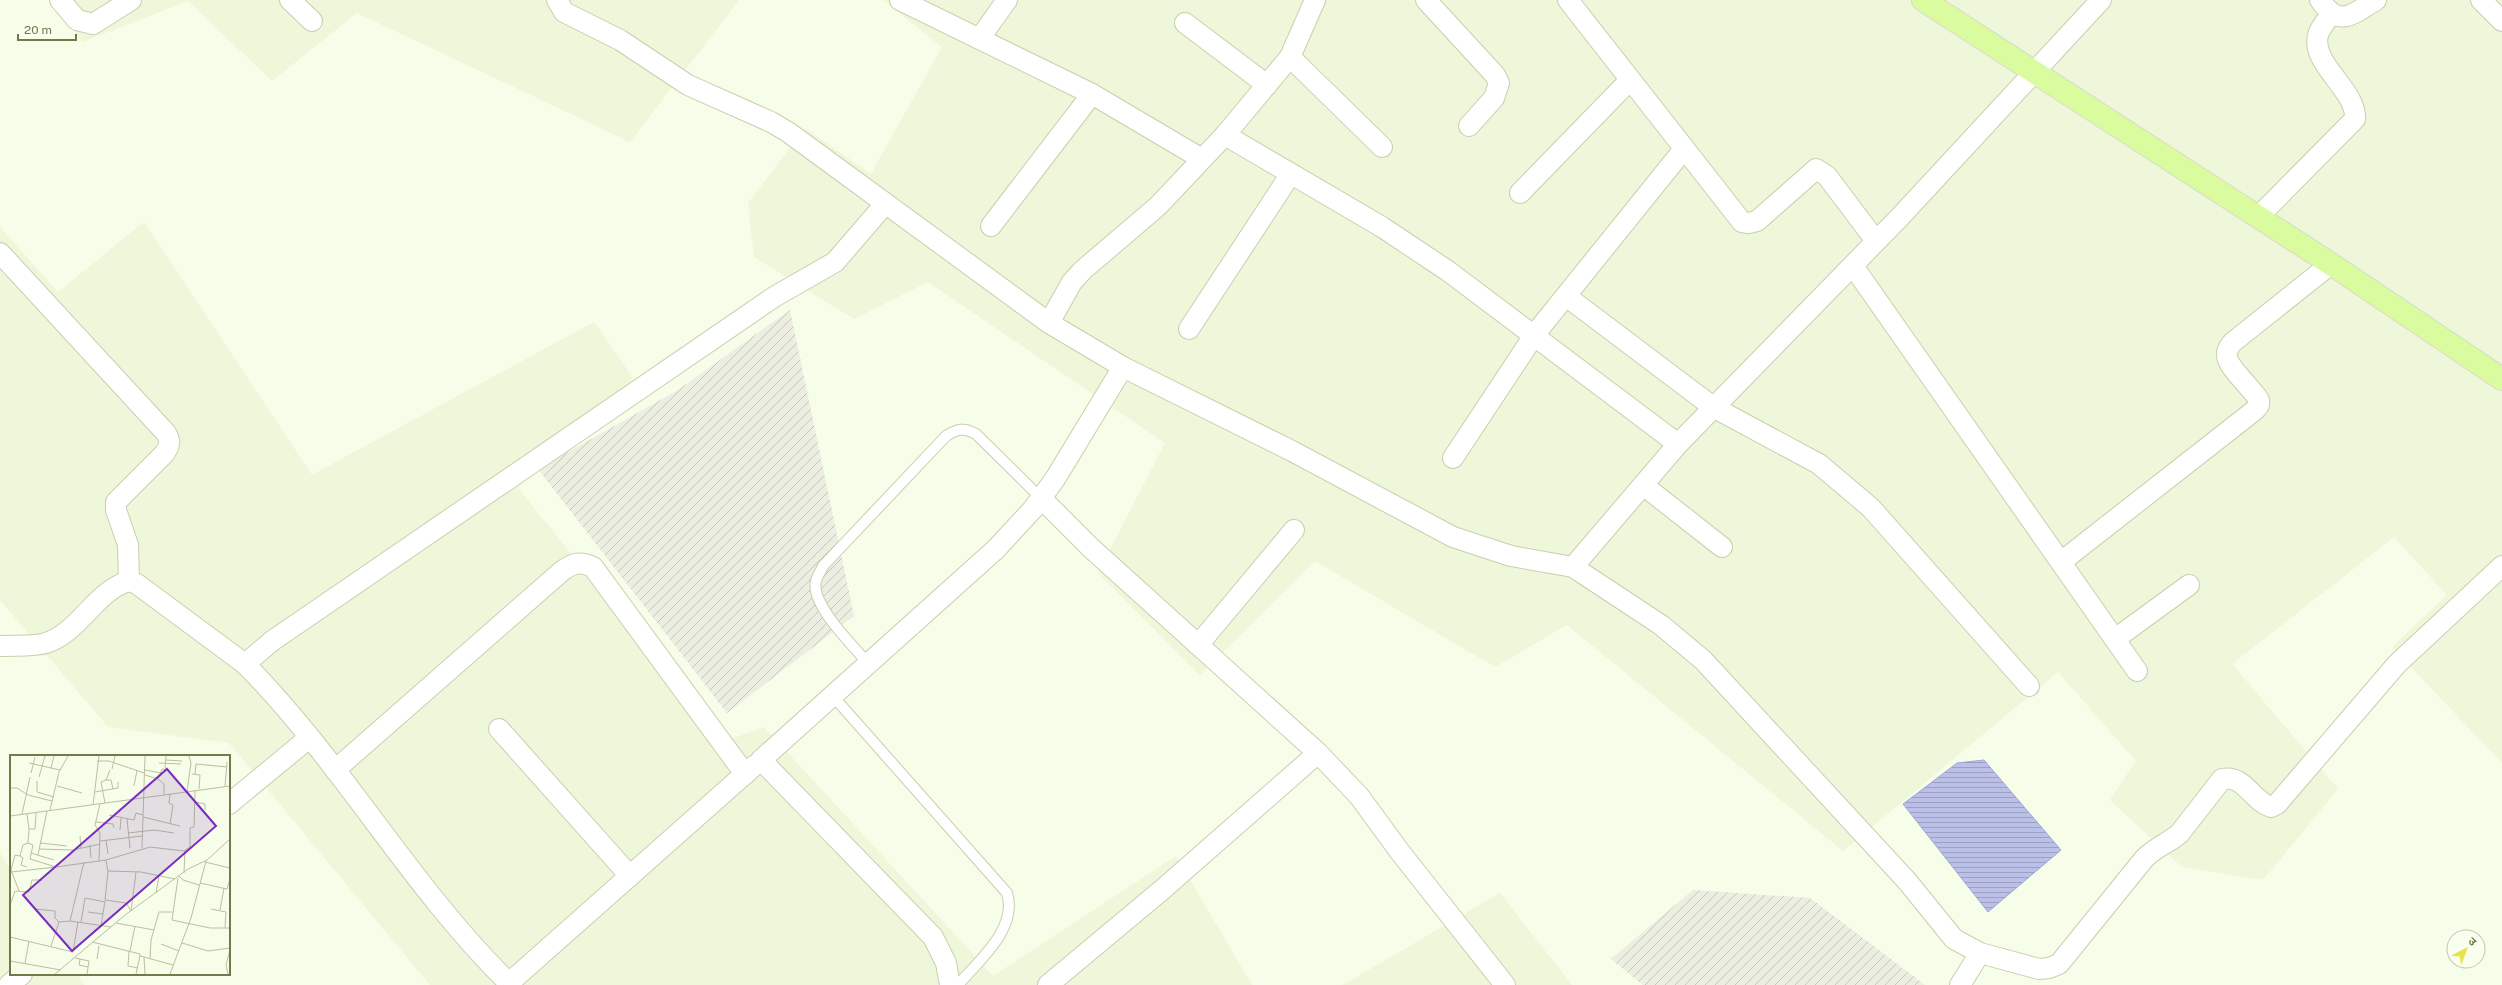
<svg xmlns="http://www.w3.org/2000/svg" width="2502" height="985" viewBox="0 0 2502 985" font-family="'Public Sans','Noto Sans Devanagari',sans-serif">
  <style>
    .residential { fill: #eef7d9 }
    .industrial { fill: url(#industrial-furrows) }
    .water { fill: url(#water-rules); stroke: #a1a7da }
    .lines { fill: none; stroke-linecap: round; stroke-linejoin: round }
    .lane-casing { stroke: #c9cfad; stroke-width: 12 }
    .street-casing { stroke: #c9cfad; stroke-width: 22 }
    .primary-casing { stroke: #d8d9cd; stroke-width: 24 }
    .lane { stroke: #fff; stroke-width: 10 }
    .street { stroke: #fff; stroke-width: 20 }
    .primary { stroke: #dafc9f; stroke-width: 22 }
    .inset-road { fill: none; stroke: #bac0a0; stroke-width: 1 }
    .view { fill: #7b2cbf; fill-opacity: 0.15; stroke: #7b2cbf; stroke-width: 2 }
    .inset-edge { fill: none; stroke: #74784b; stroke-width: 2 }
  </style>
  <defs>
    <pattern id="industrial-furrows" width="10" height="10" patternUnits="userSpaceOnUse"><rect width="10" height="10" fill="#ebeee1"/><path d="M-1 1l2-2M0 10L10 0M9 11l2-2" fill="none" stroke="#c3c6b8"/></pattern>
    <pattern id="water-rules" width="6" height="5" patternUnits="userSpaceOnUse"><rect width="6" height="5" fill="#bbc0e8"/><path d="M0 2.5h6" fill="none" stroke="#9da1be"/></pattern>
  </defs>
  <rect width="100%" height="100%" fill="#f6fde8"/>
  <!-- residential -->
  <g class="residential">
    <polygon points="55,0 739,0 630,142 357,13 272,81 188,1 82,42"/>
    <polygon points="883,0 2502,0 2502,763 2392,647 2447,595 2394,537 2232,664 2338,789 2263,880 2182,867 2110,800 2136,761 2058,672 1843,851 1567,625 1495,667 1315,561 1200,675 1098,573 1165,443 928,282 854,319 754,257 748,203 805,128 871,174 942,47"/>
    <polygon points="144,222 312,475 594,322 633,378 518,488 723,742 764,727 993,976 1176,856 1252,985 430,985 229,743 108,727 0,600 0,227 58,292"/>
    <polygon points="0,853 11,870 11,974 77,974 84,985 0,985"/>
    <polygon points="1500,893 1572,985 1343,985"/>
  </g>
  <!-- industrial -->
  <g class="industrial">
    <polygon points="790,310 854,616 727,713 538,469 678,390"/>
    <polygon points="1693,890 1810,898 1925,985 1643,985 1611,959"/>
  </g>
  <!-- water -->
  <polygon class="water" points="1984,760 2061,850 1988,912 1903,804 1957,763"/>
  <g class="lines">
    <!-- lane casing -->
    <g class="lane-casing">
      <g id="lane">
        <path d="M868,663C853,646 810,604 816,581C817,576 821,571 823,566L946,436C957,429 964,427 976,434L1041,498"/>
        <path d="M832,695L1007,893C1018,929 979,960 958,985"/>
      </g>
    </g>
    <!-- street casing -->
    <g class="street-casing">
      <g id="street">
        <polyline points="60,0 77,20 93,24 131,0"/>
        <polyline points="290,0 312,21"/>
        <path d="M557,0L564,12L620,40L688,85L771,122L788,132L1049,323L1123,367L1292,451L1453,537L1511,556L1573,567L1661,625L1703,660L1907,881L1954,939L1980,953L2039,969L2049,968L2059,964L2144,859C2155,847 2169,843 2180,833L2222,779C2244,774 2252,801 2271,807L2277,804L2397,664L2502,566"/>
        <polyline points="900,0 1092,94 1202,159"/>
        <polyline points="1426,0 1495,75 1499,83 1494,98 1469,126"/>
        <polyline points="1568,0 1742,222 1749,223 1757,221 1816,169 1827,176 1876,241"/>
        <path d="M2320,0C2340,29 2352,14 2376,0"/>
        <polyline points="2481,0 2502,21"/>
        <polyline points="1185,23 1267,85"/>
        <polyline points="980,38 1007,0"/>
        <polyline points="1290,57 1382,147"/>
        <polyline points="1225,135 1382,227 1448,271 1678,444"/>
        <polyline points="1520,193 1630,80"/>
        <path d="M2258,217L2355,119C2357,89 2307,62 2319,32C2322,26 2327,20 2331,14"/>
        <polyline points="991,226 1092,94"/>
        <path d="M0,253L166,433C171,441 170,446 164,454L116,502V510L128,545L129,581"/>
        <polyline points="1853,266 2137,671"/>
        <polyline points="1566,296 1713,407 1819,464 1871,508 2029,686"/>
        <polyline points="1049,323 1072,282 1083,270 1158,206 1225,135 1290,57 1315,0"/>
        <polyline points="1189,329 1290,175"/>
        <polyline points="1453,458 1535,334 1684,149"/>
        <polyline points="1643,485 1722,547"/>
        <polyline points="1041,498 1091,548 1318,753 1359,796 1400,852 1505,985"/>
        <path d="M2061,562L2255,410L2259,405V400C2252,388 2228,368 2227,356C2226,351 2230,345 2233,342L2331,264"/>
        <polyline points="1573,567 1678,444 1899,218 2101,0"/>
        <polyline points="2115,639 2189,585"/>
        <polyline points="1198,645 1294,530"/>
        <path d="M0,646C14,645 33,647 46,643C80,632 95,591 129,581L137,584L245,664L272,641L774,297L835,262L885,204"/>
        <path d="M245,664C343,763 411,888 511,985"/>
        <polyline points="499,729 630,876"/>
        <path d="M335,770L562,571C573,563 580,561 593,567L745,774"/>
        <polyline points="229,804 309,738"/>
        <polyline points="509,983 755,765"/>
        <polyline points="9,985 22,974"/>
        <polyline points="950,985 946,963 933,937 761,760 996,549 1033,509 1055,479 1123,367"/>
        <polyline points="1048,985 1163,889 1318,753"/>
        <polyline points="1960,985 1980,953"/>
      </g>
    </g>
    <!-- primary casing -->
    <g class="primary-casing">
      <polyline id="primary" points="1923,0 2331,264 2502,379"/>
    </g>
    <!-- lane -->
    <use href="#lane" class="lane"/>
    <!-- street -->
    <use href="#street" class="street"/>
    <!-- primary -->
    <use href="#primary" class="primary"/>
  </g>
  <!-- overview -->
  <g transform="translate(10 755)">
    <rect width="220" height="220" fill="#f6fde8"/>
    <path class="inset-road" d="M156,5L172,6M87,6H99L134,18M19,8L50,15M149,8L171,9M41,13L44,1M102,14L105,1M135,15L151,18M21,18L25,2M182,19L190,20L189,34M185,19L186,9L217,12M135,20L148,24L152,14L155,15L156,1M29,22L35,1M148,24L154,29V39M96,25H101L103,34M27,26V37L44,42M47,31L72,38M124,31L127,15M215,31L217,7M0,33H7L18,40L42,46M177,36L181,8L179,1M85,37L108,33V27M185,47L195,49V55M95,48L91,27L96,25L100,15M83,50L89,1M40,55L49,17L58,1M26,58L25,74H19L18,88L23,90L20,104L46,112L96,105L140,92L174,96L180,92V73L184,72L185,35M12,59L20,22M17,59L19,74M99,60L124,65L126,58L133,60M0,61L220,31M133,62L170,71M117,64L120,93M86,67L103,69L104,73M160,69L163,50L159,48L160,39M110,75L111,63M118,78L144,75L164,78M70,81L71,93M96,85L98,99M90,86L132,81M30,88L57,91M80,90L81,103M132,93L135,1M29,94L63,95L90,89M21,98L44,105M28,100L37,56M10,101L13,103L11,110L17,112M96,105L98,117L95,145L116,148L121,156M89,106L90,78L85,70L90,49M195,107L220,113M98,116L131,117L165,124M1,117L46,112M174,118L175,95M169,121L173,125L189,130M168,123L162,165L200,173H220M190,128L217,134L220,124M9,136L1,115L5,100L10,101L13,90L18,88M146,138L149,121M0,150L5,136L19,137L22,125H32M25,154L45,156V163L49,167M201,154L216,157L215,173M210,155L214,133M121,156L126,117M78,157L93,159M60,166L101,172M71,167L75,143L95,147M106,168L144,175M91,171L95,146M0,182L63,197L68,167M82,187L130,199V201L134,202L135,219M172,188L198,196L220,193M151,189L169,196M41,191L49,167L60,166L74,107M119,196L118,211L128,213M120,196L125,171M134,202L163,210M65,203L79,206L77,219M70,204L69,210L78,212M87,204L89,191M140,204L141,185L149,157H162M0,206L51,215M15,208L19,186M45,219L115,160L178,114L197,105L220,84M126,219L130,201M160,219L181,163L196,106M218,219L216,210L220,195"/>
    <path class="view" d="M157,14L206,71L62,196L13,140Z"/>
    <rect width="220" height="220" class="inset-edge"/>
  </g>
  <!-- north arrow -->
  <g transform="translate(2466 949) rotate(41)"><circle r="19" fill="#f9ffef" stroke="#c4c9ad"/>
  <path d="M0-3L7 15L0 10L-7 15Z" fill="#e9e34b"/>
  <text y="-6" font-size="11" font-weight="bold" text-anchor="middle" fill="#74784b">उ</text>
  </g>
  <!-- scale -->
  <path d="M18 34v6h58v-6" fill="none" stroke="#74784b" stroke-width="2"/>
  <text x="24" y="34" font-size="12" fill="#74784b" stroke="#f9ffef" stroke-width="3" paint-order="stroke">20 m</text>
</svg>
